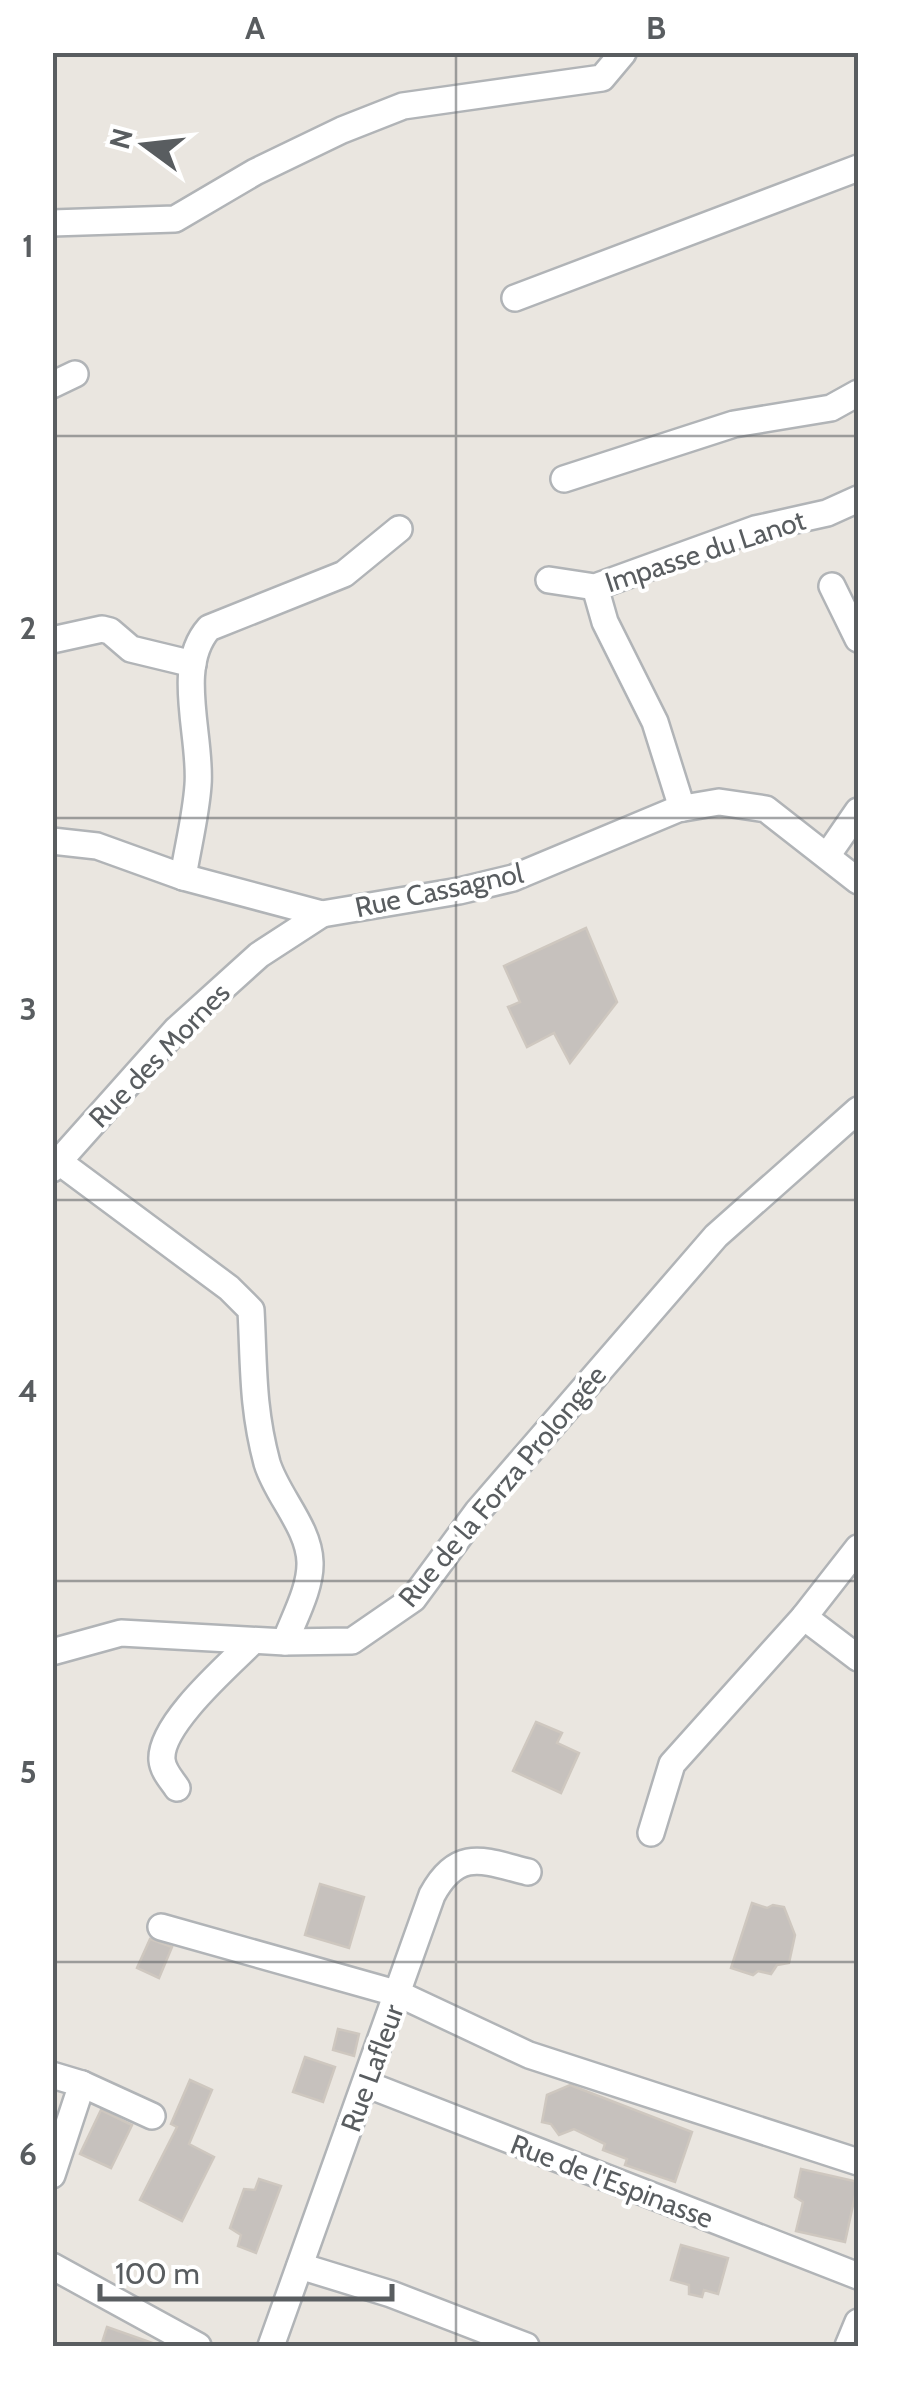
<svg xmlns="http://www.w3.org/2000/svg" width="911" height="2399" viewBox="0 0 911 2399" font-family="Cabin,sans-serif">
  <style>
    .building { fill: #c6c1bd; stroke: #cec7bf; stroke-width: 2.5 }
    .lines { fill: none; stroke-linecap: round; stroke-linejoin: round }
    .minor-casing { stroke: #b1b4b7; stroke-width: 30 }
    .minor { stroke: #fff; stroke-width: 25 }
    .grid { fill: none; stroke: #595d60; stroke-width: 2.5; stroke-opacity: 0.55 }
    .labels { text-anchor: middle; stroke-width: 8; stroke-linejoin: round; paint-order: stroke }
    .street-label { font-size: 28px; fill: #595d60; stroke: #fff }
    .neatline { fill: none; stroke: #595d60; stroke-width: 4 }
    .grid-label { font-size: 32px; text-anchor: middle; font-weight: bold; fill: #595d60 }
  </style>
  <rect width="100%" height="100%" fill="#eae6e0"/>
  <!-- building -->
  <g class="building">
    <polygon points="586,928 617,1002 570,1063 554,1033 527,1047 508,1007 520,1002 504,966"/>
    <polygon points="536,1722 562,1733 557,1743 579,1753 561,1793 513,1771"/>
    <polygon points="320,1884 364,1897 349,1948 305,1935"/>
    <polygon points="752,1903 767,1908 773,1905 784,1907 795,1935 789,1963 777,1965 771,1974 758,1971 753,1975 731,1968"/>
    <polygon points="150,1939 172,1947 159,1978 137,1968"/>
    <polygon points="338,2029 359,2034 354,2056 333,2050"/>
    <polygon points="305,2057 335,2067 323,2102 293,2092"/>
    <polygon points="190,2080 212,2090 189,2144 214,2157 182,2221 140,2200 177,2127 171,2124"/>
    <polygon points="570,2085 692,2132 675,2182 625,2165 627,2159 603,2150 605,2144 574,2129 559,2135 551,2124 542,2122 547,2095"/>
    <polygon points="101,2110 132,2125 111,2168 80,2154"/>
    <polygon points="801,2169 858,2182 845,2242 796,2231 803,2202 795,2197"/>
    <polygon points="259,2179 281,2186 256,2253 238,2246 241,2235 230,2228 244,2189 255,2190"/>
    <polygon points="681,2245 728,2258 718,2294 704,2290 702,2297 689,2294 689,2285 671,2280"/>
    <polygon points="107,2327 155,2344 155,2346 101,2346"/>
  </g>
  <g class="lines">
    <!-- minor casing -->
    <g class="minor-casing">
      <g id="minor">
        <polyline points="52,223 175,219 255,172 342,130 403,106 602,78 623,53"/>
        <polyline points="515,298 858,168"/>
        <polyline points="52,385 75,374"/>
        <polyline points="564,479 734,424 831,408 858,393"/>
        <polyline points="549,580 595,587 755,529 827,513 858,499"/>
        <polyline points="832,586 858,639"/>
        <polyline points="595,587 605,622 655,722 682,808"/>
        <polyline points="52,640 102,629 110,631 131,649 193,664"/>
        <polyline points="52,841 97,846 183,877 322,914 459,891 513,878 678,809 719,802 766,809 858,881"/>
        <polyline points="827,856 858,811"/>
        <path d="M183,877C188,846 196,815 198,785C202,737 174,667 209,628L344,574L399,529"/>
        <path d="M58,1161L229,1288L251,1310C254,1366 252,1407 267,1463C277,1496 309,1527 310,1562C311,1588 294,1618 285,1642"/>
        <polyline points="52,1169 176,1030 259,955 322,914"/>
        <polyline points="804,1617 858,1658"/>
        <polyline points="52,1652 121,1633 285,1642 352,1641 413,1599 478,1511 716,1236 858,1110"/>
        <path d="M177,1788C171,1779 163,1771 162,1760C159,1725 229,1665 253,1641"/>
        <polyline points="651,1833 672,1764 804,1617 858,1548"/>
        <polyline points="161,1927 399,1994 529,2055 858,2162"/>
        <polyline points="52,2075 82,2084 52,2175"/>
        <polyline points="82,2084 152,2116"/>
        <polyline points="366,2084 858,2276"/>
        <polyline points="52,2266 198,2346"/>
        <polyline points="300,2266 391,2294 526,2346"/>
        <path d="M271,2346L432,1895C458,1847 484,1861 528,1872"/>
        <polyline points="848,2346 858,2322"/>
      </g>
    </g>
    <!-- minor -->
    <use href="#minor" class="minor"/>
  </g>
  <!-- grid -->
  <path class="grid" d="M456,52V2346M52,436H858M52,818H858M52,1200H858M52,1581H858M52,1962H858"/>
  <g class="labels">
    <!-- street labels -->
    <g class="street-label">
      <text transform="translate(705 551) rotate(-18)" y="10">Impasse du Lanot</text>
      <text transform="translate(439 890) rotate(-12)" y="10">Rue Cassagnol</text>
      <text transform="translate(159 1055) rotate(-46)" y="10">Rue des Mornes</text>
      <text transform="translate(502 1486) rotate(-50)" y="10">Rue de la Forza Prolongée</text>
      <text transform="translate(372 2068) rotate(-70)" y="10">Rue Lafleur</text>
      <text transform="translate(612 2181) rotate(21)" y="10">Rue de l'Espinasse</text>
    </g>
  </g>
  <!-- border -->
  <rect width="911" height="2399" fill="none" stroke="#ffffff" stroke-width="110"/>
  <!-- north arrow -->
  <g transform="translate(145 145) rotate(285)" stroke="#ffffff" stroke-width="8" paint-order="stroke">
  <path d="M0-8L18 38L0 25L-18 38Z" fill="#595d60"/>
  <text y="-15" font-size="28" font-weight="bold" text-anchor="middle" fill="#595d60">N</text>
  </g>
  <!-- scale -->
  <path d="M100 2284v15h292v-15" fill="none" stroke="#595d60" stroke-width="5"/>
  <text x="115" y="2284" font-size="30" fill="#595d60" stroke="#ffffff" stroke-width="8" paint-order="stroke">100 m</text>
  <rect x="55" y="55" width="801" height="2289" class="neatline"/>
  <g class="grid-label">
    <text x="255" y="39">A</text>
    <text x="656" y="39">B</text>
    <text x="28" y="257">1</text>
    <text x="28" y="639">2</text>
    <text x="28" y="1020">3</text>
    <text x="28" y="1402">4</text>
    <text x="28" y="1783">5</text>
    <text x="28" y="2165">6</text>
  </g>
</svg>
